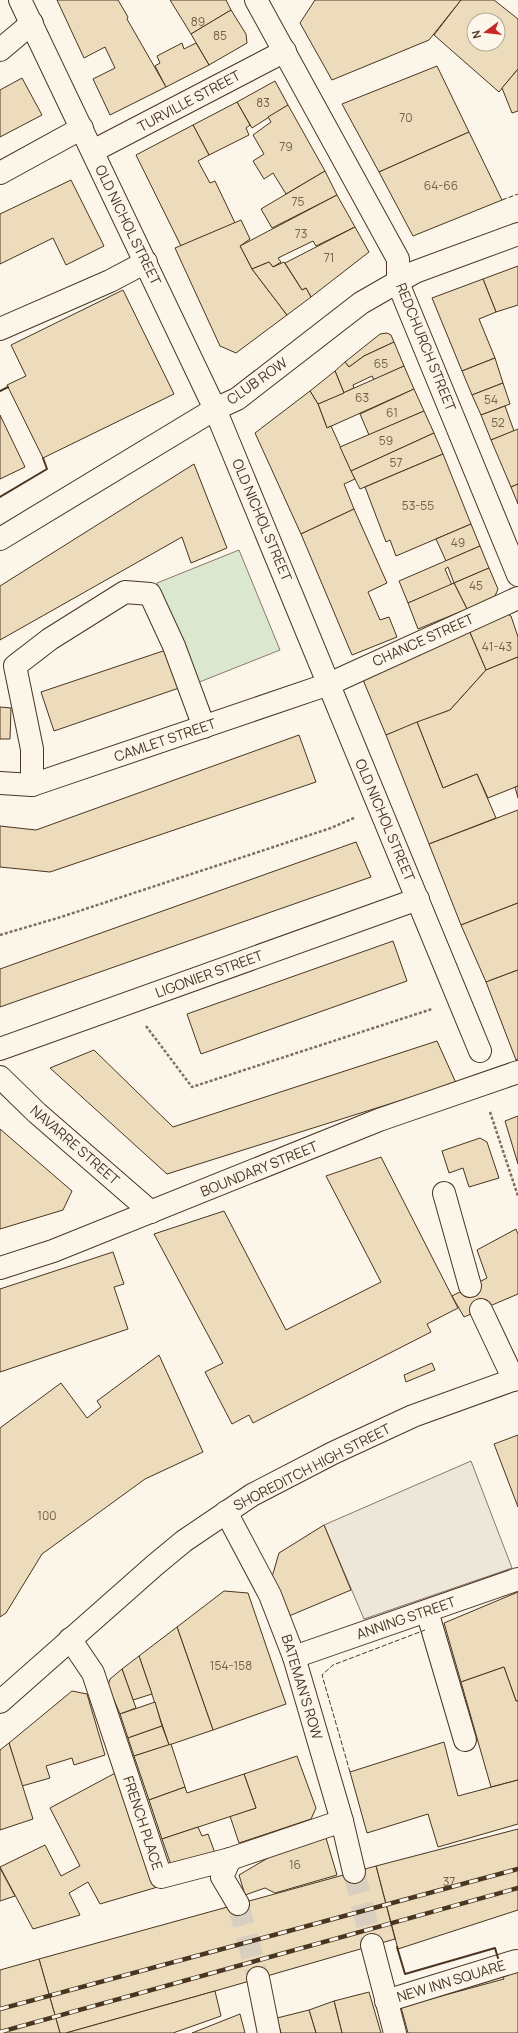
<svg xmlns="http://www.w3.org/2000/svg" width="518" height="2033" viewBox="0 0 518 2033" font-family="Manrope,sans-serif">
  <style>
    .green { fill: #dce7d0; stroke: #887966 }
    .parking { fill: #ede7d9; stroke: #887966 }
    .building { fill: #ecdcbc; stroke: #4a3520; fill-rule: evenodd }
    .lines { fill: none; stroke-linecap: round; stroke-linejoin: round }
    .minor-tunnel { stroke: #d8cfc1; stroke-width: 22; stroke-dasharray: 22 11; stroke-linecap: butt }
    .minor-casing { stroke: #4a3520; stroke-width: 24 }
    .highway-casing { stroke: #4a3520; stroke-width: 24 }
    .path { stroke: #7f6f5c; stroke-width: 2.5; stroke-dasharray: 3 2; stroke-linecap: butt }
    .minor { stroke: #fbf6e9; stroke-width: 22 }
    .highway { stroke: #fbf6e9; stroke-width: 22 }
    .rail-casing { stroke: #4a3520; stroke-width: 4.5 }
    .rail { stroke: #fbf6e9; stroke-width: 3; stroke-dasharray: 9; stroke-linecap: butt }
    .fence { stroke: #4a3520; stroke-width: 1; stroke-dasharray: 5 2; stroke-linecap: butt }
    .wall { stroke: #4a3520; stroke-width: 2 }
    .labels { text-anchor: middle; stroke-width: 3; stroke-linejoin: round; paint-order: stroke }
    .number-label { font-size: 12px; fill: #725f47 }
    .street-label { font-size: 14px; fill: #4a3520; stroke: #fbf6e9 }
  </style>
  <rect width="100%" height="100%" fill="#fbf6e9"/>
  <!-- green -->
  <polygon class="green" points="239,550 280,650 197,683 157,583"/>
  <!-- parking -->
  <polygon class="parking" points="471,1461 512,1568 364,1619 324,1525"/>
  <!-- building -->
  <g class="building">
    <polygon points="57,0 118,0 128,17 127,19 166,87 110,115 93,79 115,68 105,47 84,58"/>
    <polygon points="170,0 226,0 231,10 191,34"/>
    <polygon points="315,0 461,0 429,40 332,80 300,23"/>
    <path d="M461,0H494L518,19V69L499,92L434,35ZM474,20H498V44H474Z"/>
    <polygon points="231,10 246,34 247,43 209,65 191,34"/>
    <polygon points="182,43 184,49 196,43 209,65 166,87 155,66 160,63 157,56"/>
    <polygon points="437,66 469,132 379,172 342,104"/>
    <polygon points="518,69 518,111 512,113 502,88"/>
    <polygon points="22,78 42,115 0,137 0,90"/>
    <polygon points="275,81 288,105 252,128 237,102"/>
    <polygon points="237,102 250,125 246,128 249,135 209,155 193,125"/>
    <polygon points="288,105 325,171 286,194 273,173 264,179 253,161 264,154 253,135 271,122 268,117"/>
    <polygon points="193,125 209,155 198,161 210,183 215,181 235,223 181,246 136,155"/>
    <polygon points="469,132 502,200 413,236 379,172"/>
    <polygon points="325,171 337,195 272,228 261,209"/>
    <polygon points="71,180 104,246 66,265 53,238 0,264 0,214"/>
    <polygon points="337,195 355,227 316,246 313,241 278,258 281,262 273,267 269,262 252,269 240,246"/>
    <polygon points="241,220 250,239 240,246 252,269 287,315 236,353 220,346 175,248"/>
    <polygon points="355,227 369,252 311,297 306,288 302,290 285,263"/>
    <polygon points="269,262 273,267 284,262 302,290 306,288 311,297 287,315 252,269"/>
    <polygon points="518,266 518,305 496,312 483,279"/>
    <polygon points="483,279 496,312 479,319 495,358 462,371 432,298"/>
    <polygon points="123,290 174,394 43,458 7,385 26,376 11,345"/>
    <polygon points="387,333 391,335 394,342 364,356 349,367 345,362 380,334"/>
    <polygon points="394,342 404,366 374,380 372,376 353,385 354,388 344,393 335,371 345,362 349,367 364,356"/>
    <polygon points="495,358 503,383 472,395 462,371"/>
    <polygon points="404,366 414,389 327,428 318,404"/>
    <polygon points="335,371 344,393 318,404 310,391"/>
    <polygon points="503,383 510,404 481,415 472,395"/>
    <polygon points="414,389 424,411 369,435 360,414"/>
    <polygon points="310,391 318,404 327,428 331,426 355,479 344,484 354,509 301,534 255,433"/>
    <polygon points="505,406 514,431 491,440 481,415"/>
    <polygon points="424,411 434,433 351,471 340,447"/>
    <polygon points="0,415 25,467 0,479"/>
    <polygon points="518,429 518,484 511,487 491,440"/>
    <polygon points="434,433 443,454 360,489 351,471"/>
    <polygon points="443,454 471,524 396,556 390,540 386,542 365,487"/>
    <polygon points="194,464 227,548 191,563 182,537 0,640 0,586"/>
    <polygon points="518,484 518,504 511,487"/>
    <polygon points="354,509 387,583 368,592 380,620 389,617 397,637 352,655 301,534"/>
    <polygon points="471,524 480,546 446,561 436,539"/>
    <polygon points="480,546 489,568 454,583 448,567 445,569 452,585 408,603 399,581"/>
    <polygon points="489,568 498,589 495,596 467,609 454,583"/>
    <polygon points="454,583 467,609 418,629 408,603"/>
    <polygon points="501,611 511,616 518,637 518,657 486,670 468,628"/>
    <polygon points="468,628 486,670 450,710 386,735 361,675"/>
    <polygon points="166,650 179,688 54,731 41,692"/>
    <polygon points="518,657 518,786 488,798 477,774 443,788 417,722 450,710 486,670"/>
    <polygon points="0,707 11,708 10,739 0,739"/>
    <polygon points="417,722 443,788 477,774 496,818 429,844 386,735"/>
    <polygon points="299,735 316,782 50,872 0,867 0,826 36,830"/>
    <polygon points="518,786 518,798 515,787"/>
    <polygon points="518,810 518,903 461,925 429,844"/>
    <polygon points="356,842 371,877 0,1007 0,969"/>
    <polygon points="518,903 518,970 486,982 461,925"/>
    <polygon points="393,941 407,981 201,1054 187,1014"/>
    <polygon points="518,970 518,1059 516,1060 486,982"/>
    <polygon points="437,1041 456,1083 167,1174 50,1068 94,1050 173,1127"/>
    <polygon points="518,1116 518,1164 505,1121"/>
    <polygon points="0,1129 72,1191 63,1210 0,1229"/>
    <polygon points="480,1138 487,1142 499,1178 469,1187 463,1168 449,1173 442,1151"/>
    <polygon points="381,1157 458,1308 427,1324 431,1332 253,1423 249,1415 232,1424 205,1372 223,1363 154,1234 224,1211 286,1330 381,1282 326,1176"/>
    <polygon points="516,1229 518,1234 518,1294 464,1317 452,1296 487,1278 477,1250"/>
    <polygon points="113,1252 124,1284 114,1287 128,1329 0,1372 0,1289"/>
    <polygon points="159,1355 203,1452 145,1479 42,1554 6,1613 0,1617 0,1428 61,1383 87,1418 101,1407 97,1401"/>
    <polygon points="432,1363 435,1370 406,1382 404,1375"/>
    <polygon points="518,1435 518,1507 494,1444"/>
    <polygon points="324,1525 351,1590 289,1616 272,1577 279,1553"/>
    <polygon points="224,1591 248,1593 286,1704 213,1730 177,1627"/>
    <polygon points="518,1592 518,1701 516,1701 504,1667 461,1682 444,1623"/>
    <polygon points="177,1627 213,1730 169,1745 139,1656"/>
    <polygon points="139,1656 152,1694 133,1700 122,1669"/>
    <polygon points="504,1667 516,1701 518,1701 518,1780 491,1787 461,1682"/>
    <polygon points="122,1669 136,1708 120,1714 108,1686 110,1679"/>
    <polygon points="72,1691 87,1694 105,1755 74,1765 72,1758 46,1766 50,1778 22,1786 9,1743"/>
    <polygon points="155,1702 162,1726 128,1738 120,1714"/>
    <polygon points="162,1726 169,1745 134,1756 128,1738"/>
    <polygon points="444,1742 458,1796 518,1780 518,1824 438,1847 428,1814 367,1833 350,1772"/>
    <polygon points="9,1743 33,1819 0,1830 0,1750"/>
    <polygon points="171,1744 185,1787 149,1800 134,1756"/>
    <polygon points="297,1756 316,1808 311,1819 239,1843 230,1816 256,1808 244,1774"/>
    <polygon points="119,1771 161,1886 100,1904 88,1882 69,1893 80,1915 33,1929 0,1867 45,1845 61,1876 80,1866 50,1808"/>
    <polygon points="244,1774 256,1808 162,1839 149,1800 185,1787 187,1793"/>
    <polygon points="198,1827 202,1836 208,1834 215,1853 172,1868 162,1839"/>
    <polygon points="518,1829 518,1910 398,1949 376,1866"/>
    <polygon points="326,1838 337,1875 275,1893 265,1888 245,1895 239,1875 273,1855"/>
    <polygon points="376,1866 395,1939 215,1991 66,2033 60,2033 39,1959"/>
    <polygon points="0,1868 15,1896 0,1901"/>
    <polygon points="39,1959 60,2033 0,2033 0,1970"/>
    <polygon points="518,1966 518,2033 408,2033 401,2007 504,1979 501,1970"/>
    <polygon points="215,1991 221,2016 173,2033 66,2033"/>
    <polygon points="369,1992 381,2033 342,2033 334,2001"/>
    <polygon points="334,2001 342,2033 316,2033 309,2010"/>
    <polygon points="309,2010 316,2033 281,2033 277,2018"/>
    <polygon points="240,2014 245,2033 192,2033"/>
  </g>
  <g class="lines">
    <!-- minor-tunnel -->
    <g class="minor-tunnel">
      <polyline points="354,1872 372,1945"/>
      <polyline points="238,1904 258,1978"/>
    </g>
    <!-- minor casing -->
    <g class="minor-casing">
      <g id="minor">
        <polyline points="20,0 215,409 480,1051"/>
        <polyline points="256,0 398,259 398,283 518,575"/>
        <polyline points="0,50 32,23"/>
        <polyline points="93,151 285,51"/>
        <polyline points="0,173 82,128"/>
        <polyline points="0,329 110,281 146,262"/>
        <polyline points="0,539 215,409 237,399 361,303 415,272 518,234"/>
        <polyline points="0,783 32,785 329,684 518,598"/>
        <polyline points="32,785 32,749 15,666 50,639 125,592 150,594 174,646 204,727"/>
        <polyline points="0,1049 418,899"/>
        <polyline points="0,1077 37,1113 151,1212"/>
        <polyline points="444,1193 470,1286"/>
        <polyline points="0,1268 53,1251 379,1120 518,1072"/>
        <polyline points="481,1310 514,1380"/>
        <polyline points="226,1512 270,1595 294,1657 342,1821 354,1872"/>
        <polyline points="427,1611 465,1740"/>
        <polyline points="70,1639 93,1673 161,1877 230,1859 342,1821"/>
        <polyline points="294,1657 518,1579"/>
        <polyline points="230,1859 222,1877 238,1904"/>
        <polyline points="372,1945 395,2033"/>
        <polyline points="258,1978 269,2033"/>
        <polyline points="386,2001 516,1961"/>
      </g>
    </g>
    <!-- highway casing -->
    <g class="highway-casing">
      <polyline id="highway" points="0,1702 155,1565 184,1541 252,1495 333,1453 413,1416 518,1378"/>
    </g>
    <!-- path -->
    <g class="path">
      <polyline points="0,935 61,917 331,828 354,818"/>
      <polyline points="146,1026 192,1087 432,1009"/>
      <polyline points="490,1112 518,1196"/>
    </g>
    <!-- minor -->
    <use href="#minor" class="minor"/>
    <!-- highway -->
    <use href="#highway" class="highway"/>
    <!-- rail casing -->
    <g class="rail-casing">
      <g id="rail">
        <polyline points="0,2009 518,1869"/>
        <polyline points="0,2032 518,1888"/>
      </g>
    </g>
    <!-- rail -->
    <use href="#rail" class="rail"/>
    <!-- fence -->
    <g class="fence">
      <polyline points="502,200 518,194"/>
      <polyline points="350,1772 322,1675 333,1665 425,1630"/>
    </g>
    <!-- wall -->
    <g class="wall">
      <polyline points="0,391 8,387"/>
      <polyline points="0,497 47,469 43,458"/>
      <polyline points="397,1947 405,1974 495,1948 498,1958"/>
    </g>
  </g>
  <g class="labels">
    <!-- number labels -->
    <g class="number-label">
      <text x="198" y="26">89</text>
      <text x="220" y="40">85</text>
      <text x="263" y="107">83</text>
      <text x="406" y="122">70</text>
      <text x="286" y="151">79</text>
      <text x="441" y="190">64-66</text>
      <text x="298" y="206">75</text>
      <text x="301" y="238">73</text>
      <text x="329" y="262">71</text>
      <text x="381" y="368">65</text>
      <text x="362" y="402">63</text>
      <text x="491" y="404">54</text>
      <text x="392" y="417">61</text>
      <text x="498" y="427">52</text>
      <text x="386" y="445">59</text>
      <text x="396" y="467">57</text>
      <text x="418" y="510">53-55</text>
      <text x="458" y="547">49</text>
      <text x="476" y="590">45</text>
      <text x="497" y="651">41-43</text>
      <text x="47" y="1520">100</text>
      <text x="231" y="1670">154-158</text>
      <text x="295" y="1869">16</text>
      <text x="449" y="1886">37</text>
    </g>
    <!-- street labels -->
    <g class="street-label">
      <text transform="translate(189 101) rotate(-28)" y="5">TURVILLE STREET</text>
      <text transform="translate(128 225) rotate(64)" y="5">OLD NICHOL STREET</text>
      <text transform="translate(426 347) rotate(68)" y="5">REDCHURCH STREET</text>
      <text transform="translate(257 381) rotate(-35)" y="5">CLUB ROW</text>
      <text transform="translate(262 520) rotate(67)" y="5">OLD NICHOL STREET</text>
      <text transform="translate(423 640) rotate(-24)" y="5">CHANCE STREET</text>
      <text transform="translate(165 740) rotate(-19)" y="5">CAMLET STREET</text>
      <text transform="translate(385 820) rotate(67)" y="5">OLD NICHOL STREET</text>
      <text transform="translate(209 974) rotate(-20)" y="5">LIGONIER STREET</text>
      <text transform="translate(75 1145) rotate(41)" y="5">NAVARRE STREET</text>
      <text transform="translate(259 1169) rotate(-22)" y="5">BOUNDARY STREET</text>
      <text transform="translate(312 1467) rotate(-27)" y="5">SHOREDITCH HIGH STREET</text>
      <text transform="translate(406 1618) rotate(-19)" y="5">ANNING STREET</text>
      <text transform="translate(302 1687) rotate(73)" y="5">BATEMAN'S ROW</text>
      <text transform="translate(143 1823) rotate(72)" y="5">FRENCH PLACE</text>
      <text transform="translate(451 1981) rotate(-17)" y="5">NEW INN SQUARE</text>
    </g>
  </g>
  <!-- north arrow -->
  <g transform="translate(486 32) rotate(255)"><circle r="19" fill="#fbf6e9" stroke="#b4a999"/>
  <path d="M0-3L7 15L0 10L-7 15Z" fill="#c62828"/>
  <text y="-6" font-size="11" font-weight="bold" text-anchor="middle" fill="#4a3520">N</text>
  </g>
</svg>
